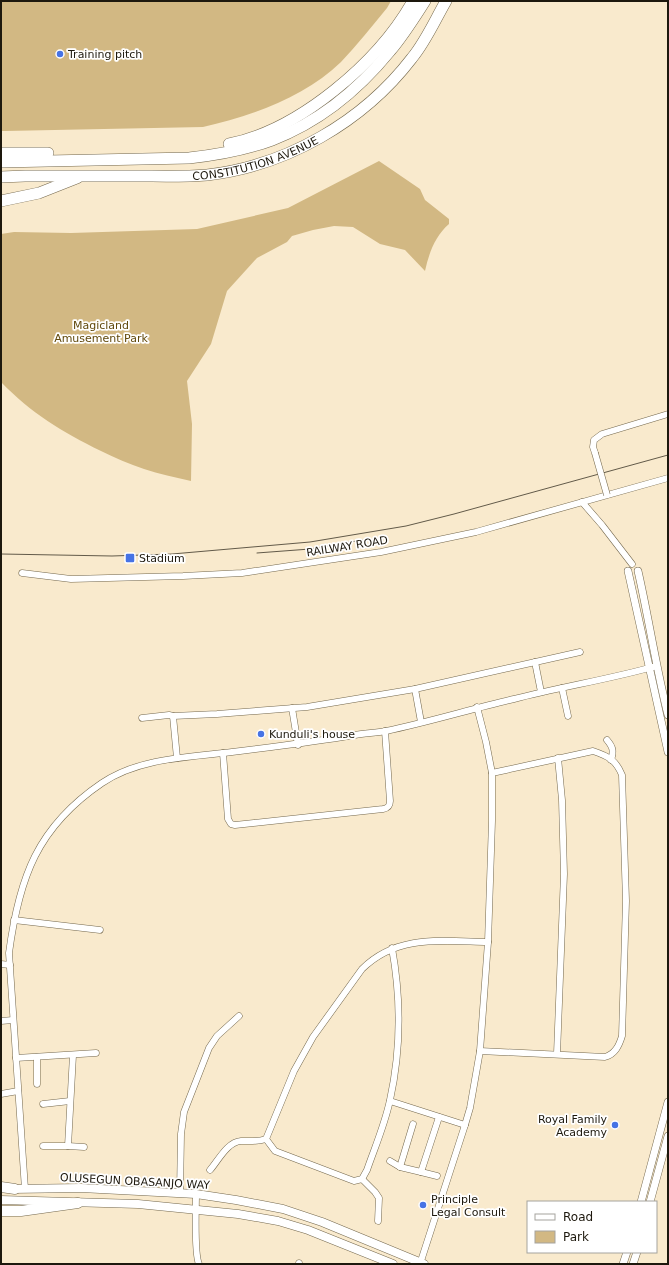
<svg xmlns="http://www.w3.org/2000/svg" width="669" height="1265" viewBox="0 0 669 1265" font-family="'DejaVu Sans',sans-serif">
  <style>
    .green { fill: #d2b883 }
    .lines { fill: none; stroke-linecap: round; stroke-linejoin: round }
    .minor-casing { stroke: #74684d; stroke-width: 7 }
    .tertiary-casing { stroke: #74684d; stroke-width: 8 }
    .secondary-casing { stroke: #74684d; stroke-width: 9 }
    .trunk-casing { stroke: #74684d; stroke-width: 11 }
    .motorway-casing { stroke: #74684d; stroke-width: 12 }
    .minor { stroke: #fff; stroke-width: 6 }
    .tertiary { stroke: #fff; stroke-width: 7 }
    .secondary { stroke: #fff; stroke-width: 8 }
    .trunk { stroke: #fff; stroke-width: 10 }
    .motorway { stroke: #fff; stroke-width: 11 }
    .tram { stroke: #625a49; stroke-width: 1 }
    .minor-bridge-casing { stroke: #74684d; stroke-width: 7; stroke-linecap: butt }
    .minor-bridge { stroke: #fff; stroke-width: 6 }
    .poi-dot { fill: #4673e5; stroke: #fff; stroke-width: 1.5 }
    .labels { text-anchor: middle; stroke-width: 3.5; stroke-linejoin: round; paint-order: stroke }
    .poi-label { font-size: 11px; fill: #1d180d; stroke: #fff; text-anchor: start }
    .street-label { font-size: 11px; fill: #1d180d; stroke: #fff }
    .park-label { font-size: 11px; fill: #61490c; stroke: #fff }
  </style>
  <rect width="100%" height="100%" fill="#f9eacd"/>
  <!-- green -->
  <g class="green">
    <path d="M1,1H391L387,8C372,26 357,45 341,62C305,97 252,116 203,127L5,131H1Z"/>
    <path d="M379,161L420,189L425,200L449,219V224C435,236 429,253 425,271L405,250L380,244L353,227L334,226L313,230L292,236L287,242L257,258L227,291L211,344L187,381L192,424L191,481C175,477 159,474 144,469C129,464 115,458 101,451C62,432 31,413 1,382V234L14,232L71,233L197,229L288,208Z"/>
  </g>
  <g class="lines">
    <!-- minor casing -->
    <g class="minor-casing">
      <g id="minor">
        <polyline points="595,453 593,447 594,440 602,434 668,414"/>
        <polyline points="582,502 602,525 632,564"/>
        <polyline points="22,573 71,579 183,576 242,573 381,552 476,532 668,478"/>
        <polyline points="535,662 541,692"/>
        <polyline points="562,688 568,716"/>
        <polyline points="415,689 421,722"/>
        <polyline points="292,708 298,745"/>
        <polyline points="173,716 177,758"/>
        <polyline points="142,718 169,715 173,716 217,714 307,707 415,689 580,652"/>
        <path d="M607,740C613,747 614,751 611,760"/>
        <path d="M223,753L228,819L231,824L235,825L383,809C388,808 390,806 390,801L385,731"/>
        <polyline points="14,920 100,930"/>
        <path d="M392,948C401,998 401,1050 390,1100C385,1124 375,1147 367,1170L362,1179L354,1181L275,1151L266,1139L294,1071L313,1037L362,969C397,934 442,941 488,942"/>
        <polyline points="1,964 10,965"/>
        <polyline points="1,1021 13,1020"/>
        <path d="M480,1051L605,1057C615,1054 619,1046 622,1036L626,901L622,775C616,760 608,756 593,751L492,773"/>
        <polyline points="557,1054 564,874 562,800 558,758"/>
        <polyline points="37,1057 37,1084"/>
        <polyline points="16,1058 96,1053"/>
        <polyline points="1,1094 18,1091"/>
        <polyline points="390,1101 465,1125"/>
        <polyline points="43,1104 70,1101"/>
        <polyline points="43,1146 68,1146 73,1055"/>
        <polyline points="68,1146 84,1147"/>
        <polyline points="390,1161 400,1167 421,1172"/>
        <polyline points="400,1167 413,1124"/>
        <path d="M210,1170C218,1161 227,1142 241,1141C250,1141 257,1142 266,1139"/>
        <polyline points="437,1176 421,1172 439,1117"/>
        <polyline points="362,1179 375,1192 379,1198 378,1221"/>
        <path d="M25,1189L9,953C19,878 37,827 102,783C139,758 189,757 232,752C273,747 314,742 355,735C365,733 376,733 386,731C429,722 471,709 514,699C561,687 610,679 657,666"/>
        <polyline points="180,1193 181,1134 184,1112 209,1048 217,1036 239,1016"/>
        <path d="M196,1194C196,1208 194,1254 199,1264"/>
        <polyline points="299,1264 299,1263"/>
        <polyline points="420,1264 465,1125 470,1108 480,1051 488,942 492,821 492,773 486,742 477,707"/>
      </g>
    </g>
    <!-- tertiary casing -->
    <g class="tertiary-casing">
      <g id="tertiary">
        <polyline points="628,571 668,752"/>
        <path d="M638,571C649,619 656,668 668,715"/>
        <polyline points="641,1202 668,1102"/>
        <polyline points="650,1202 668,1136"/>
        <polyline points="623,1264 627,1252"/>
        <polyline points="633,1264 637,1252"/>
      </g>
    </g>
    <!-- secondary casing -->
    <g class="secondary-casing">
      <g id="secondary">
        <polyline points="11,1189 81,1188 196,1194 236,1200 283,1209 322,1222 424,1264"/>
        <polyline points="1,1200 138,1204 238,1214 278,1221 308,1230 393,1264"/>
      </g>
    </g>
    <!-- trunk casing -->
    <g class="trunk-casing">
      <g id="trunk">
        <polyline points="1,1187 15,1189"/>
        <polyline points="1,1211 21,1211 78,1203"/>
      </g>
    </g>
    <!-- motorway casing -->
    <g class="motorway-casing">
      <g id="motorway">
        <path d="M229,144C299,130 378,63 413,1"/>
        <polyline points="1,153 48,153"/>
        <path d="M1,162L189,158C217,155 245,150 272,140C319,122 359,89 390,51C403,36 414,18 425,1"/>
        <path id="s1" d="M1,177L25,176C61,176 98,176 134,176C158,176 183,177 207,175C286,166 363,122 412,58C426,41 435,20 446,1"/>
        <polyline points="1,201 39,193 77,178"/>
      </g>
    </g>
    <!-- minor -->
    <use href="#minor" class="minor"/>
    <!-- tertiary -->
    <use href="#tertiary" class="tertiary"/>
    <!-- secondary -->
    <use href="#secondary" class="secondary"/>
    <!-- trunk -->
    <use href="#trunk" class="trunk"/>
    <!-- motorway -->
    <use href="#motorway" class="motorway"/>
    <!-- tram -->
    <g class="tram">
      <polyline points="257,553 310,549 362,540"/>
      <polyline points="1,554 112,556 172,554 310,542 406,526 454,514 668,455"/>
    </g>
    <!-- minor-bridge casing -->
    <g class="minor-bridge-casing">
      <polyline id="minor-bridge" points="595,453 607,495"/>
    </g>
    <!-- minor-bridge -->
    <use href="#minor-bridge" class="minor-bridge"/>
  </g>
  <!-- markers -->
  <g class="poi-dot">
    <circle cx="60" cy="54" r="4"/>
    <rect x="125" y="553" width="10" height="10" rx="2"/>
    <circle cx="261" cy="734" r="4"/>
    <circle cx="615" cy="1125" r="4"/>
    <circle cx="423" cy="1205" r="4"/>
  </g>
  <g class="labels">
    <!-- poi labels -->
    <g class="poi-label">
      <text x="68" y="58">Training pitch</text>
      <text x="139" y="562">Stadium</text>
      <text x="269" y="738">Kunduli's house</text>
      <text x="607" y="1123" text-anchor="end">Royal Family<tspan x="607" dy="13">Academy</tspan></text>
      <text x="431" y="1203">Principle<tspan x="431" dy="13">Legal Consult</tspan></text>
    </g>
    <!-- street labels -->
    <g class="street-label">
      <text dy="4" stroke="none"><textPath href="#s1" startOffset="257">CONSTITUTION AVENUE</textPath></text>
      <text transform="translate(347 546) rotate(-9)" y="4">RAILWAY ROAD</text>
      <text transform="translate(135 1181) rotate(3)" y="4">OLUSEGUN OBASANJO WAY</text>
    </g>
    <!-- park labels -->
    <g class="park-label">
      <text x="101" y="329">Magicland<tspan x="101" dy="13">Amusement Park</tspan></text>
    </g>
  </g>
  <!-- border -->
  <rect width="669" height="1265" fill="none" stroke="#1d180d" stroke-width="4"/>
  <!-- legend -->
  <rect x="527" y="1201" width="130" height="52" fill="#ffffff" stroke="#a5a39e"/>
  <rect x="535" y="1214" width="20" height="6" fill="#ffffff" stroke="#a5a39e"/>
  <text x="563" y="1221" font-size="12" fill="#1d180d">Road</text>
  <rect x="535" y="1231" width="20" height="12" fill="#d2b883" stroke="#a5a39e"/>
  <text x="563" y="1241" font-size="12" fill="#1d180d">Park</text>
</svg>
